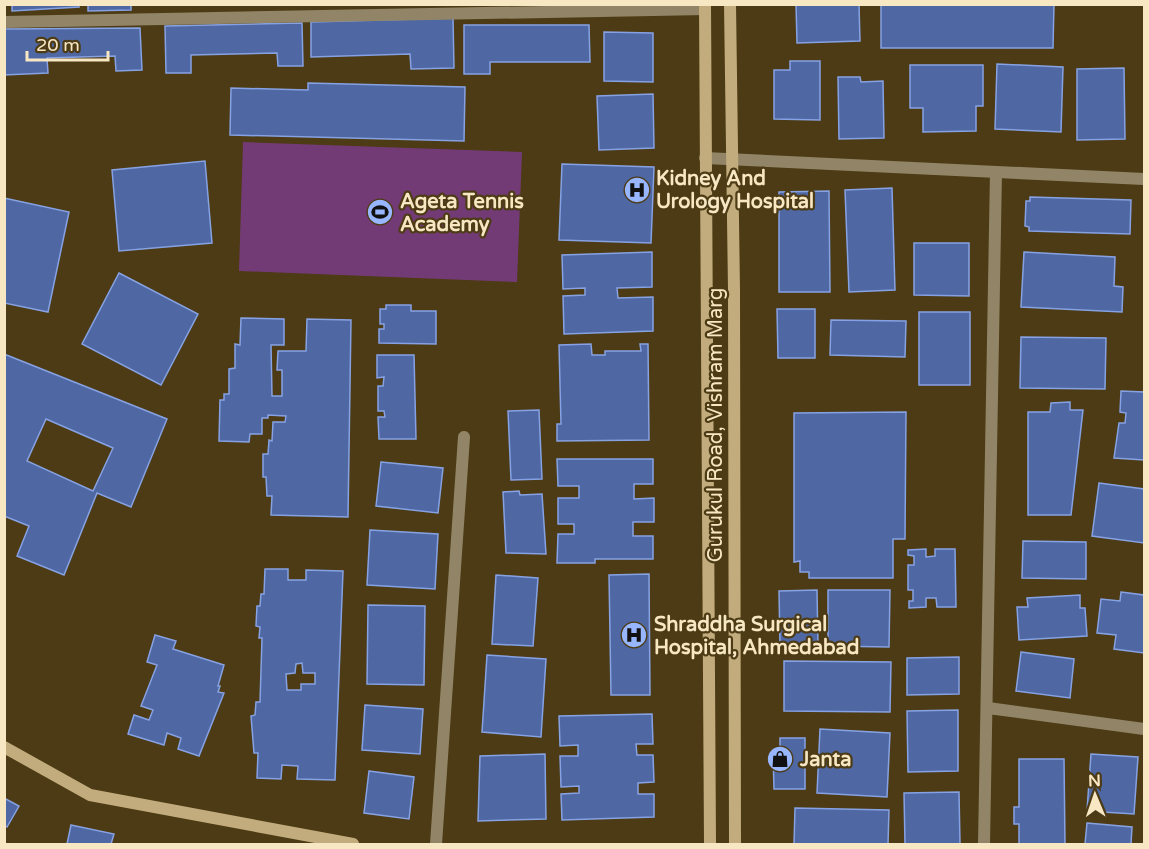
<svg xmlns="http://www.w3.org/2000/svg" width="1149" height="849" viewBox="0 0 1149 849" font-family="'Varela Round',sans-serif">
  <style>
    .green { fill: #733b75 }
    .building { fill: #4f68a4; stroke: #87a2e3; stroke-width: 1.5; fill-rule: evenodd }
    .lines { fill: none; stroke-linecap: round; stroke-linejoin: round }
    .street { stroke: #928567; stroke-width: 12 }
    .secondary { stroke: #c2ac7d; stroke-width: 12 }
    .labels { text-anchor: middle; stroke-width: 4.5; stroke-linejoin: round; paint-order: stroke }
    .poi-label { font-size: 20px; font-weight: bold; fill: #f8e7c3; stroke: #4c3b14; text-anchor: start }
    .street-label { font-size: 20px; fill: #f8e7c3; stroke: #4c3b14 }
  </style>
  <rect width="100%" height="100%" fill="#4c3b14"/>
  <!-- green -->
  <polygon class="green" points="243,142 522,152 517,282 239,271"/>
  <!-- building -->
  <g class="building">
    <polygon points="12,4 78,4 79,7 12,11"/>
    <polygon points="88,4 131,4 131,10 88,11"/>
    <polygon points="796,4 859,4 860,41 797,43"/>
    <polygon points="881,4 1054,4 1053,48 881,48"/>
    <polygon points="453,18 454,68 411,69 410,54 311,57 311,22"/>
    <polygon points="302,23 303,66 278,66 277,53 191,55 191,73 166,73 165,26"/>
    <polygon points="464,25 589,25 590,62 490,62 490,74 464,74"/>
    <polygon points="140,28 142,70 116,71 115,56 47,58 48,73 4,75 4,29"/>
    <polygon points="604,32 653,33 653,82 604,81"/>
    <polygon points="790,61 820,61 820,120 774,119 774,70 790,70"/>
    <polygon points="997,64 1063,67 1061,132 995,129"/>
    <polygon points="910,65 983,65 983,106 976,106 976,131 923,132 923,108 910,108"/>
    <polygon points="1124,68 1125,139 1077,140 1077,69"/>
    <polygon points="838,77 860,77 861,82 883,81 884,138 839,139"/>
    <polygon points="308,83 465,87 464,141 230,135 231,88 308,90"/>
    <polygon points="653,94 654,148 599,150 597,96"/>
    <polygon points="205,161 212,243 119,251 112,170"/>
    <polygon points="562,164 654,167 651,243 559,240"/>
    <polygon points="892,188 895,290 849,292 845,190"/>
    <polygon points="829,191 830,292 779,292 779,192"/>
    <polygon points="1030,197 1131,200 1130,234 1029,231 1029,227 1025,226 1026,201 1030,201"/>
    <polygon points="4,198 69,212 48,312 4,303"/>
    <polygon points="914,243 969,243 969,296 914,295"/>
    <polygon points="652,252 652,287 617,288 618,298 653,297 653,331 564,334 563,296 585,295 585,288 563,289 562,255"/>
    <polygon points="1024,252 1115,257 1114,286 1123,287 1122,312 1021,307"/>
    <polygon points="119,273 198,314 161,385 82,344"/>
    <polygon points="386,305 411,305 411,311 436,311 436,344 379,343 379,329 384,329 384,324 380,324 380,309 386,309"/>
    <polygon points="777,309 815,309 815,358 778,358"/>
    <rect x="919" y="312" width="51" height="73"/>
    <polygon points="241,318 284,319 284,345 271,345 272,396 282,396 282,370 277,370 278,351 306,351 307,319 351,320 348,517 271,515 272,496 267,496 266,477 263,477 263,454 268,454 269,440 272,441 273,422 285,422 286,416 268,415 268,418 262,418 262,434 250,434 249,442 219,441 220,400 224,400 224,394 229,394 229,369 235,368 235,344 240,345"/>
    <polygon points="831,320 906,321 905,357 830,355"/>
    <polygon points="1021,337 1106,338 1105,389 1020,388"/>
    <polygon points="591,344 592,355 605,355 605,351 641,351 640,344 648,344 649,440 557,441 557,424 561,424 559,345"/>
    <path d="M4,354L167,419L131,507L97,493L64,575L17,556L29,526L4,516ZM46,419L113,448L93,491L27,461Z"/>
    <polygon points="377,355 414,355 416,439 379,439 378,417 385,417 384,411 378,411 378,386 383,386 384,377 377,378"/>
    <polygon points="1121,391 1144,392 1144,460 1114,458 1119,423 1125,423 1126,413 1120,412"/>
    <polygon points="1070,402 1070,410 1083,410 1071,515 1028,515 1028,412 1050,412 1051,403"/>
    <polygon points="539,410 542,479 511,480 508,411"/>
    <polygon points="906,412 905,539 893,539 893,578 809,578 809,572 800,572 800,561 794,562 794,413"/>
    <polygon points="557,459 653,459 653,484 634,484 634,499 654,498 654,522 633,522 633,536 653,536 653,559 595,559 595,563 557,563 558,534 574,534 574,524 558,524 558,498 579,498 579,486 558,486"/>
    <polygon points="381,462 443,468 438,513 376,506"/>
    <polygon points="1099,483 1144,489 1144,543 1092,536"/>
    <polygon points="519,491 520,495 542,494 546,554 506,553 503,492"/>
    <polygon points="370,530 438,534 435,589 367,585"/>
    <polygon points="1023,541 1086,542 1086,579 1022,578"/>
    <polygon points="926,549 926,557 935,556 935,549 955,549 956,607 937,607 936,598 926,598 926,607 909,608 909,601 913,601 913,590 908,590 908,565 914,565 914,556 908,555 908,550"/>
    <path d="M265,569H288V580H306V570L343,571L335,780L297,779L298,766L282,765L281,779L257,778L258,753H254L251,716L255,715L256,702H260L262,638H259L260,627L256,626L257,606H260L261,594H264ZM302,663L303,673H315V684H301V690H287L286,674L295,673L296,664Z"/>
    <polygon points="649,574 650,695 611,695 609,575"/>
    <polygon points="496,575 538,578 533,646 492,644"/>
    <polygon points="817,590 818,645 780,646 779,591"/>
    <polygon points="828,590 890,590 889,647 828,646"/>
    <polygon points="1121,592 1144,595 1144,653 1114,649 1116,635 1097,633 1101,599 1120,601"/>
    <polygon points="1080,595 1080,608 1085,608 1087,636 1019,640 1017,607 1028,607 1027,598"/>
    <polygon points="368,605 425,606 424,685 367,684"/>
    <polygon points="155,635 176,641 173,649 224,665 218,686 220,686 218,692 224,693 199,756 178,749 181,738 167,733 164,745 128,734 134,715 149,720 153,710 141,706 157,665 147,662"/>
    <polygon points="1021,652 1074,659 1070,698 1016,691"/>
    <polygon points="487,655 546,659 541,737 482,732"/>
    <polygon points="959,657 959,694 907,695 907,658"/>
    <polygon points="784,661 891,662 890,712 784,711"/>
    <polygon points="365,705 423,709 420,754 362,750"/>
    <polygon points="958,710 958,771 908,772 907,711"/>
    <polygon points="652,714 653,744 636,744 637,755 653,755 654,782 638,783 638,794 654,794 654,817 562,820 561,794 579,793 579,786 561,787 560,756 578,756 578,745 560,746 559,716"/>
    <polygon points="820,729 890,733 887,797 817,793"/>
    <polygon points="780,738 805,738 805,789 774,789 773,753 780,753"/>
    <polygon points="545,754 546,819 478,821 480,756"/>
    <polygon points="1091,754 1138,757 1134,814 1087,811"/>
    <polygon points="1019,759 1064,759 1065,844 1019,844 1019,824 1014,824 1014,807 1019,807"/>
    <polygon points="369,771 414,777 409,819 364,813"/>
    <polygon points="959,792 960,844 905,844 904,793"/>
    <polygon points="4,798 19,806 7,827 4,825"/>
    <polygon points="795,808 889,810 888,844 794,844"/>
    <polygon points="1087,823 1132,827 1131,844 1085,844"/>
    <polygon points="71,825 114,834 111,844 67,844"/>
  </g>
  <g class="lines">
    <!-- street -->
    <g class="street">
      <polyline points="4,22 705,9"/>
      <polyline points="705,158 1144,179"/>
      <polyline points="988,708 1144,729"/>
      <polyline points="436,844 464,437"/>
      <polyline points="984,844 996,172"/>
    </g>
    <!-- secondary -->
    <g class="secondary">
      <polyline points="705,4 710,844"/>
      <polyline points="730,4 734,290 735,844"/>
      <polyline points="4,747 90,795 353,844"/>
    </g>
  </g>
  <!-- icons -->
  <defs>
    <g id="hospital-disc" transform="scale(1.35)"><circle r="9.5" fill="#98b6fd" stroke="#4c3b14"/><path d="M-5-5h3v3.5h4V-5h3V5h-3V1.5h-4V5h-3Z" fill="#111"/></g>
    <g id="stadium-disc" transform="scale(1.35)"><circle r="9.5" fill="#98b6fd" stroke="#4c3b14"/><path d="M0-5a6.5 5 0 1 0 0 10a6.5 5 0 1 0 0-10ZM-3.5-1.8h7v3.6h-7Z" fill="#111"/></g>
    <g id="shop-disc" transform="scale(1.35)"><circle r="9.5" fill="#98b6fd" stroke="#4c3b14"/><path d="M-5-2.5h2.3a2.7 3.5 0 0 1 5.4 0H5L5.5 6h-11ZM-1.5-2.5h3a1.5 2.3 0 0 0-3 0Z" fill="#111"/></g>
  </defs>
  <g fill-rule="evenodd">
    <use href="#hospital-disc" x="637" y="190"/>
    <use href="#stadium-disc" x="380" y="212"/>
    <use href="#hospital-disc" x="634" y="635"/>
    <use href="#shop-disc" x="780" y="759"/>
  </g>
  <g class="labels">
    <!-- poi labels -->
    <g class="poi-label">
      <text x="656" y="185">Kidney And<tspan x="656" dy="23">Urology Hospital</tspan></text>
      <text x="400" y="208">Ageta Tennis<tspan x="400" dy="23">Academy</tspan></text>
      <text x="654" y="631">Shraddha Surgical<tspan x="654" dy="23">Hospital, Ahmedabad</tspan></text>
      <text x="800" y="766">Janta</text>
    </g>
    <!-- street labels -->
    <g class="street-label">
      <text transform="translate(715 425) rotate(-90)" y="7">Gurukul Road, Vishram Marg</text>
    </g>
  </g>
  <!-- border -->
  <rect width="1149" height="849" fill="none" stroke="#f8e7c3" stroke-width="12"/>
  <!-- north arrow -->
  <g transform="translate(1095 795) rotate(358)" stroke="#4c3b14" stroke-width="4.5" paint-order="stroke">
  <path d="M0-4.5L10 22L0 15L-10 22Z" fill="#f8e7c3"/>
  <text y="-9" font-size="16" font-weight="bold" text-anchor="middle" fill="#f8e7c3">N</text>
  </g>
  <!-- scale -->
  <path d="M27 51v9h81v-9" fill="none" stroke="#f8e7c3" stroke-width="3"/>
  <text x="36" y="51" font-size="18" fill="#f8e7c3" stroke="#4c3b14" stroke-width="4.5" paint-order="stroke">20 m</text>
</svg>
